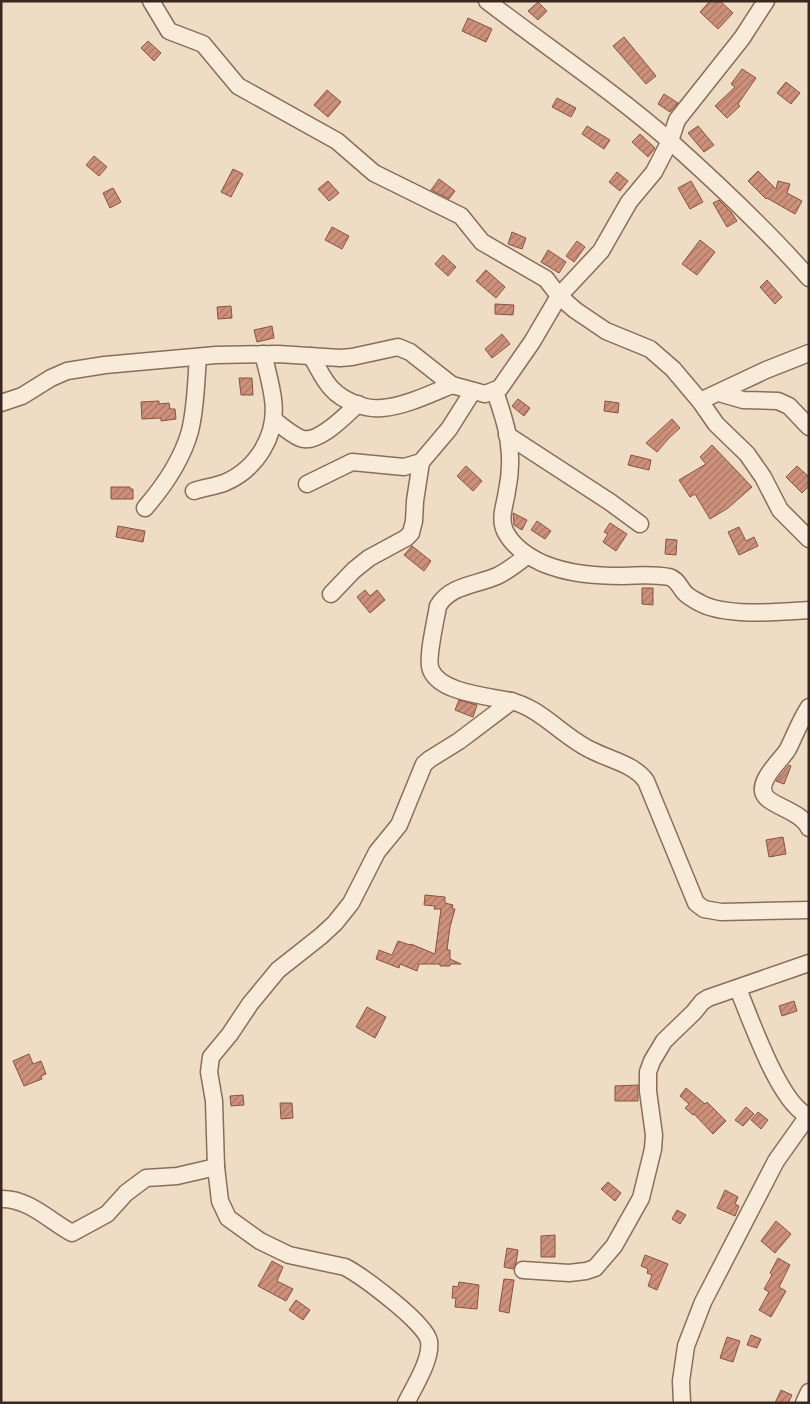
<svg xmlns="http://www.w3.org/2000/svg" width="810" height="1404" viewBox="0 0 810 1404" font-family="'Noto Serif',serif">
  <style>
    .building { fill: url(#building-hatch); stroke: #8a5241 }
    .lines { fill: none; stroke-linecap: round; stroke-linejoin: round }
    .minor-casing { stroke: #8a6d5b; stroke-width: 19 }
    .minor { stroke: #f9ebd9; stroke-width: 16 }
  </style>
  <defs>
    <pattern id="building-hatch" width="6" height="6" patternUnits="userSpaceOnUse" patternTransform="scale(1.25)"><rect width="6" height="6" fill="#cd917b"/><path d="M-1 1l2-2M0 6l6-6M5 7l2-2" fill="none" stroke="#a77664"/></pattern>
  </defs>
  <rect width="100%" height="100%" fill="#efdcc5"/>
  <!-- building -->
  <g class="building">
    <polygon points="710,1 720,1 733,13 718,29 700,12"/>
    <polygon points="538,2 547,11 538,20 528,11"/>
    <polygon points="468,18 492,29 486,42 462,31"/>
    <polygon points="624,37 656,76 646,84 613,46"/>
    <polygon points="148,41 161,53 154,61 141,48"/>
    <polygon points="742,69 756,78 738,104 740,106 727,118 715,106 735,87 731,84"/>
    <polygon points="786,82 800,93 791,104 777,93"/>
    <polygon points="327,90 341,102 328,117 314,105"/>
    <polygon points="664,94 678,103 670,112 658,104"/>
    <polygon points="557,98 576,108 571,117 552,107"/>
    <polygon points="587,126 610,140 604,149 582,134"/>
    <polygon points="698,126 714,145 704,152 688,133"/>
    <polygon points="640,134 655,148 648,157 632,142"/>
    <polygon points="94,156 107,167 99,176 86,165"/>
    <polygon points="233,169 243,174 231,197 221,192"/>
    <polygon points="758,171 776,189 778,181 790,184 787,193 802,201 795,214 767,198 766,199 748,181"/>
    <polygon points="617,172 628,181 620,191 609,182"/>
    <polygon points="439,179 455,191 449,199 431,190"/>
    <polygon points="328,181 339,193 329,201 318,189"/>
    <polygon points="691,181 703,202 690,209 678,188"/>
    <polygon points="113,188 121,202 110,208 103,193"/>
    <polygon points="719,200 731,212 737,221 727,227 713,203"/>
    <polygon points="332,227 349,236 342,249 325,240"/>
    <polygon points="512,232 526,238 522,249 508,244"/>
    <polygon points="700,240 715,252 697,275 682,264"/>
    <polygon points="577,241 585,247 574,262 566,256"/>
    <polygon points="548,250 566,262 559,273 541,262"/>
    <polygon points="443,255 456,267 448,276 435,264"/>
    <polygon points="486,270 505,287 496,298 476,281"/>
    <polygon points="767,280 782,297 775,304 760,287"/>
    <polygon points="495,304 514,305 513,315 495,314"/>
    <polygon points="231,306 232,318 218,319 217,307"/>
    <polygon points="272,326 274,338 257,342 254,330"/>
    <polygon points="502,334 510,344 492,358 485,349"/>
    <polygon points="239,378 252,378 253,395 241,395"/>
    <polygon points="518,399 530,408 524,416 512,406"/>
    <polygon points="159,401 159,404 169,403 170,409 175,409 176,419 161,421 161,418 142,419 141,402"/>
    <polygon points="605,401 619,403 618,413 604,411"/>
    <polygon points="672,419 680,428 669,438 657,452 646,443"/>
    <polygon points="712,445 752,487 728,508 710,519 695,494 690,497 679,480 706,464 700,457"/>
    <polygon points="631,455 651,460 649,470 628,465"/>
    <polygon points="466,466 482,481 473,491 457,476"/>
    <polygon points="797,466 809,477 809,486 802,493 786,477"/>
    <polygon points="111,487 130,487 130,489 133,489 133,499 111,499"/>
    <polygon points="513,513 527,520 522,530 514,525"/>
    <polygon points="537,521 551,531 545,539 531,530"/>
    <polygon points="610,523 627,534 616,551 603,542 608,534 604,532"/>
    <polygon points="118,526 145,531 143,542 116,537"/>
    <polygon points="739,527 746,541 754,537 758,546 739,555 728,532"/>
    <polygon points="666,539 677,540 676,555 665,554"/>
    <polygon points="412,546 431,561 424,571 404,555"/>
    <polygon points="642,588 653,588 653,605 642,604"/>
    <polygon points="365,590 370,596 377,590 385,600 370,613 357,597"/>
    <polygon points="459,700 477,705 473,717 455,710"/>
    <polygon points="789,765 791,766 784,784 776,781"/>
    <polygon points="783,837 786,854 769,857 766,840"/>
    <polygon points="425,895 445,897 445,903 453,905 452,909 455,909 450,927 447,950 450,950 450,959 461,964 450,964 450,966 440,966 440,964 419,964 417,971 400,964 399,968 376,959 379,950 392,955 398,941 410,945 411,944 435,954 441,909 434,909 435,906 424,905"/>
    <polygon points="794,1001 797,1011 782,1016 779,1006"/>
    <polygon points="367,1007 386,1017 375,1038 356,1027"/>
    <polygon points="29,1054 33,1064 41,1061 46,1074 41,1076 42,1079 24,1086 13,1061"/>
    <polygon points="638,1085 638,1101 615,1101 615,1086"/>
    <polygon points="686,1088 705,1104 707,1102 726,1121 713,1134 694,1114 693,1115 685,1108 689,1104 680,1096"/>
    <polygon points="243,1095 244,1105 231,1106 230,1096"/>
    <polygon points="280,1103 292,1103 293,1118 281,1119"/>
    <polygon points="746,1107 754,1114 743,1126 735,1120"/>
    <polygon points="758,1112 768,1120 761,1129 751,1120"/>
    <polygon points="608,1182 621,1193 615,1201 601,1189"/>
    <polygon points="725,1190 738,1197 735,1204 739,1206 735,1216 717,1208"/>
    <polygon points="677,1210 686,1215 680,1224 672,1219"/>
    <polygon points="776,1221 791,1234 775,1253 761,1241"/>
    <polygon points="555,1235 555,1257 541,1257 541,1236"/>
    <polygon points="507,1248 518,1250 516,1263 513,1269 504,1267"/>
    <polygon points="645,1255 668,1264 657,1290 648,1286 652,1275 647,1273 648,1269 641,1266"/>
    <polygon points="778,1258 790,1265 779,1287 786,1291 771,1317 759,1310 769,1292 764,1289 772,1275 770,1273"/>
    <polygon points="272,1261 283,1267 277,1281 293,1289 286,1301 258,1286"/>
    <polygon points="504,1279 514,1280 509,1313 499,1311"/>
    <polygon points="459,1282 479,1285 477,1309 455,1307 456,1298 452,1298 453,1286 458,1287"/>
    <polygon points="296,1300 310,1310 303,1320 289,1310"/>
    <polygon points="751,1335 761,1339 757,1348 747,1345"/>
    <polygon points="727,1337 740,1341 733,1362 720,1358"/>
    <polygon points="781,1390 792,1395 788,1403 775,1403"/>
  </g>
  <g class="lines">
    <!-- minor casing -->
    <g class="minor-casing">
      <g id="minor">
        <polyline points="151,1 169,31 203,44 238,86 337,141 374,173 461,216 482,242 546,279 559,296 575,310 606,331 650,349 673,369 700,401 716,424 747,454 763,477 780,510 809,539"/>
        <path d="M487,1C547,47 614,92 671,142C719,185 766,229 809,278"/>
        <path d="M311,356C318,367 323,380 332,389C343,401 366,410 382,408C406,406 430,394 452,385"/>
        <path d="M495,391C500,408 508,427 509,445C511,460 510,477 507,491C505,505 499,518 505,531C513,547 527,556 542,563C568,574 595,576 623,576C638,575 654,574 669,577C677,579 679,586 684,592C688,597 695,600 700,603C726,617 779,612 809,610"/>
        <polyline points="719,393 743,400 778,401 789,406 809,427"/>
        <polyline points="700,401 766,370 809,353"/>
        <polyline points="1,403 22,396 51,378 67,371 105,365 216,355 278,354 340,358 352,357 398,347 410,352 452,385 485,394 500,388 532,342 559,296 601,251 629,202 654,172 670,141 677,120 742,38 766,1"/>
        <path d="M274,420C282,426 291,434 300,438C317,446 346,415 358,404"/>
        <polyline points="507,435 610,502 640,524"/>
        <polyline points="307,484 352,462 404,467 421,462 449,429 473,391"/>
        <path d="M194,491C204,488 215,486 224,483C257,469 278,435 273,399C271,384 267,369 263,354"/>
        <path d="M145,508C164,486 182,460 190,431C196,407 196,381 198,357"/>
        <path d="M527,556C517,563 508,571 497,576C477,585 450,585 438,606C436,619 426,660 431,670C440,693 489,696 510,701C540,707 563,737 591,750C610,760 634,764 646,781L696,903L704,909L721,912L809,910"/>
        <polyline points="331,594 354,570 369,558 406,538 411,533 414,521 415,501 421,462"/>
        <path d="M809,707C800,721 795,735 788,749C782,760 751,785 768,799C779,808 802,813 809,828"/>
        <path d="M738,989C750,1017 780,1106 809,1116"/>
        <path d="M1,1199C28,1198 50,1221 72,1233L107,1214L126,1193L146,1178L177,1176L216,1167"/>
        <polyline points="523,1270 569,1273 586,1271 595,1268 614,1246 641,1198 653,1149 654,1135 648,1091 648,1072 652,1061 664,1041 694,1012 702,1002 708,998 809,963"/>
        <path d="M406,1403C414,1387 432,1359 429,1341C426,1323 362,1276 345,1267L289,1255L260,1241L228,1218L220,1201L216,1167L214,1101L209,1072L211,1057L230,1034L250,1004L278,970L321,936L335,923L351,903L377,852L399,825L424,764L430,759L459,741L512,701"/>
        <polyline points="682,1403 681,1381 686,1346 703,1302 776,1161 808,1116"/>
        <polyline points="804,1403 809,1392"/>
      </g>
    </g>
    <!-- minor -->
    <use href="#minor" class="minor"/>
  </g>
  <!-- border -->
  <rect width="810" height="1404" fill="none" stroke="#3a281f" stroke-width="5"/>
</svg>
